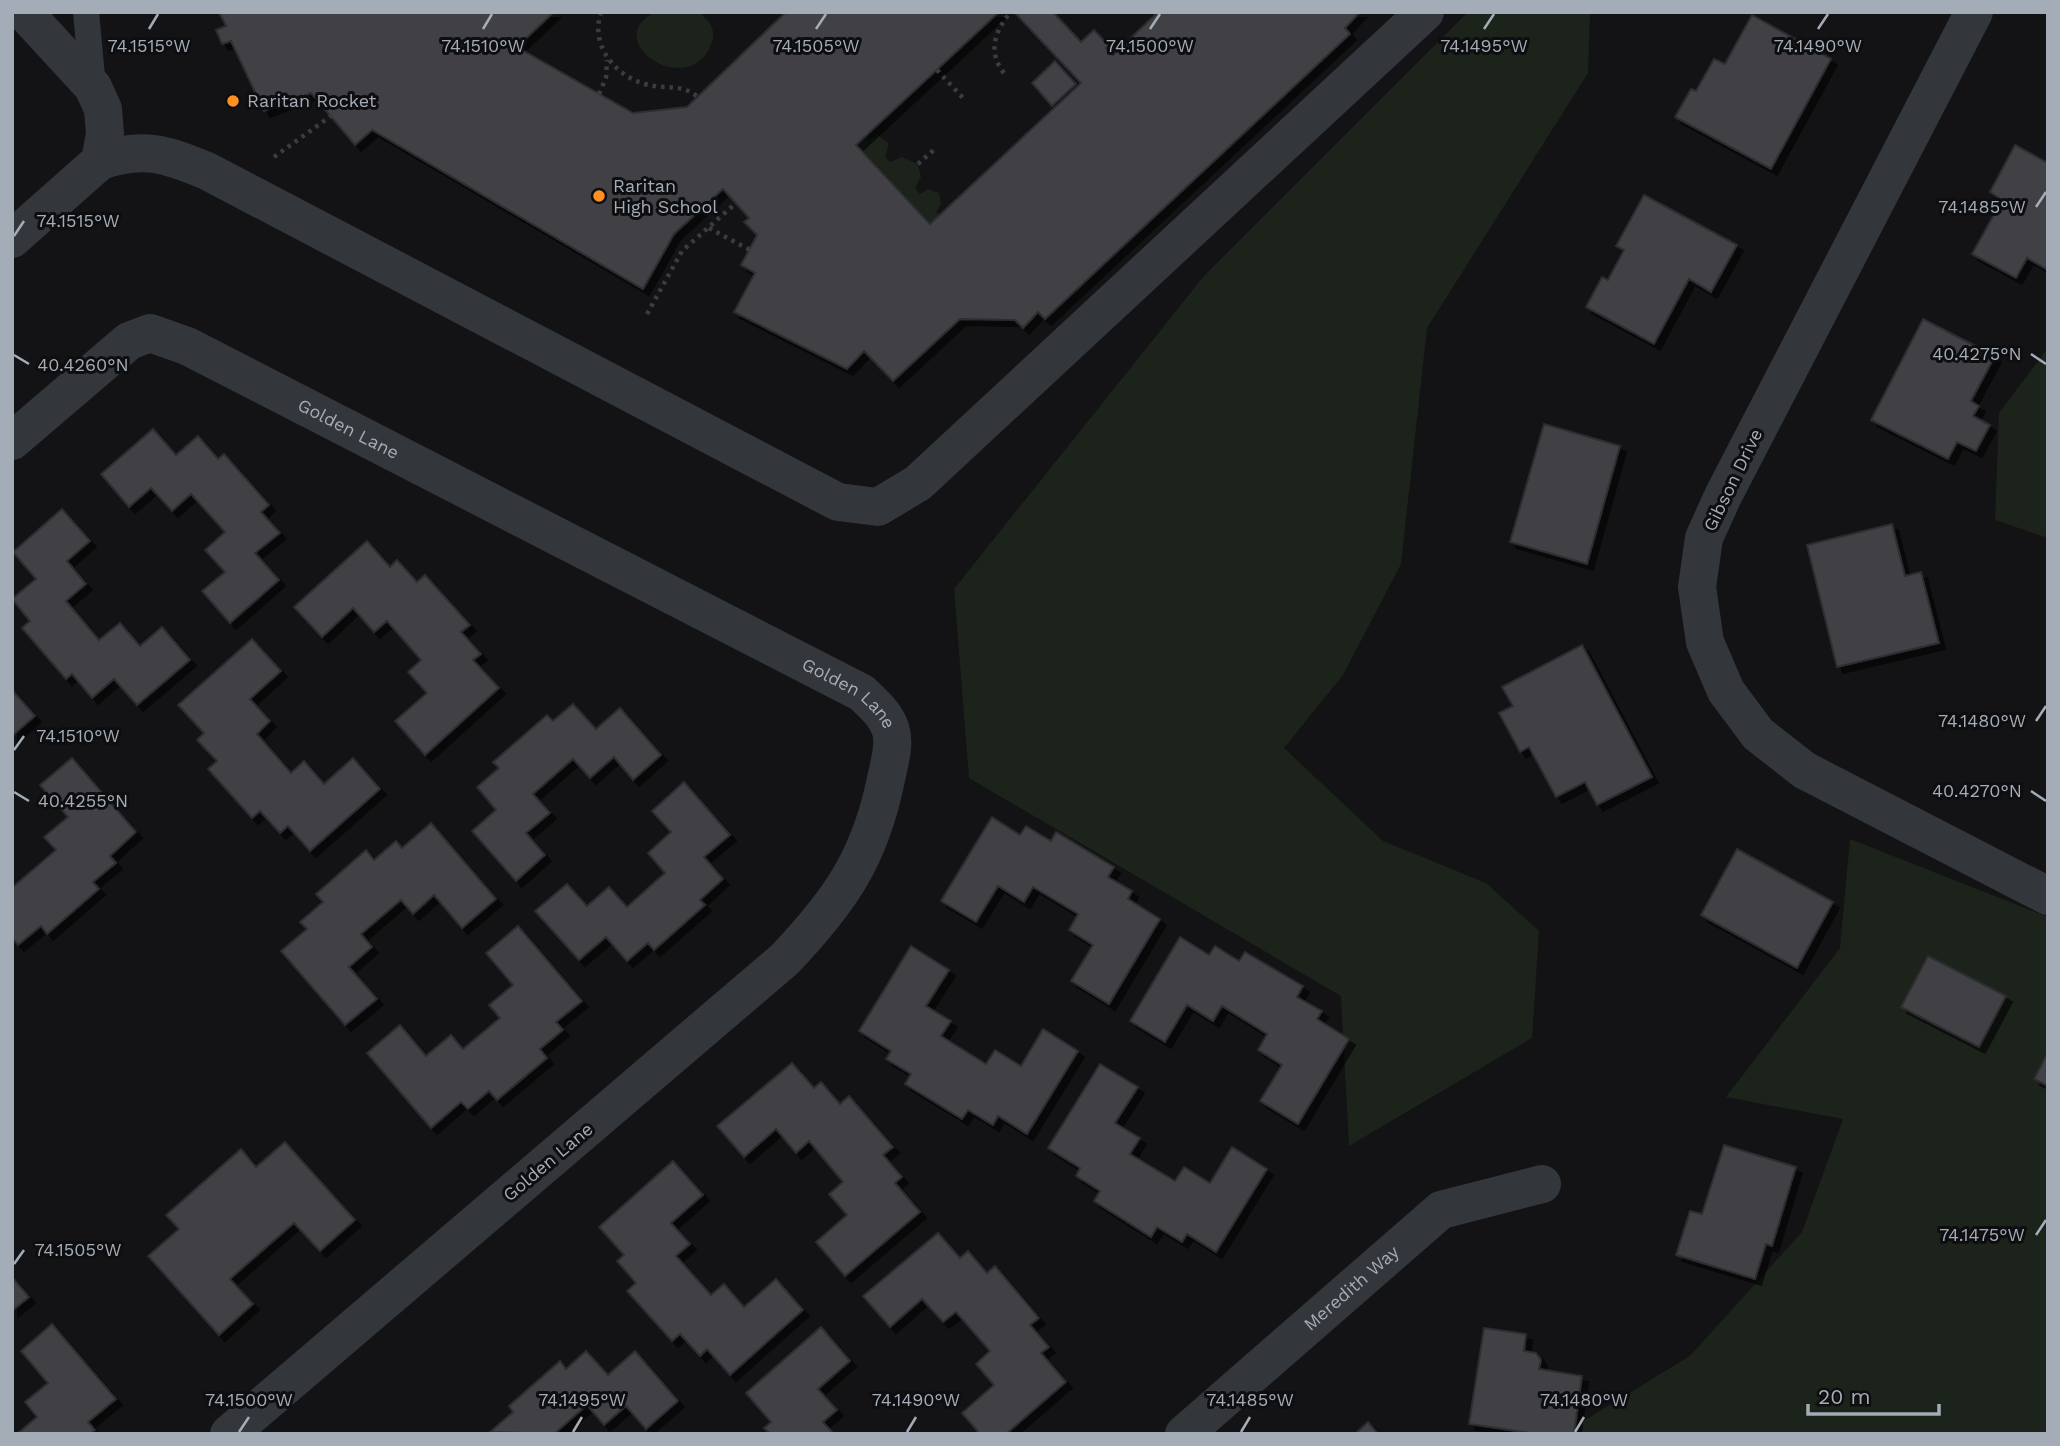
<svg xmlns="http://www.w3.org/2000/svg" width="2060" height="1446" viewBox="0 0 2060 1446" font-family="'Work Sans',sans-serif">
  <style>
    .green { fill: #1b231b }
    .building { fill: #3f4145; stroke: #2d2d31; stroke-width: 2; filter: url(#shadow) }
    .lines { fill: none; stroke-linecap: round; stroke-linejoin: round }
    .path { stroke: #393d41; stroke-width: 4.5; stroke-dasharray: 3.5 5; stroke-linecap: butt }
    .service { stroke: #33363a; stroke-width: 26 }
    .minor { stroke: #33363a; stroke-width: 38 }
    .ticks { fill: none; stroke: #a3acb7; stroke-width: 2.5 }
    .poi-dot { fill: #ff8f21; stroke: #0e0e10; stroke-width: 2.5 }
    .labels { text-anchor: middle; stroke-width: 6; stroke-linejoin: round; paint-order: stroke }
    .poi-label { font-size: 18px; fill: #a3acb7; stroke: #0e0e10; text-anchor: start }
    .street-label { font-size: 18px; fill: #a3acb7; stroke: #0e0e10 }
    .ticks-label { font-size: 18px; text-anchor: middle; fill: #a3acb7; stroke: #0e0e10; stroke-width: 6; stroke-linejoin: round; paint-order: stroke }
  </style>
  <defs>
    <filter id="shadow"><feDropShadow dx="6" dy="6" stdDeviation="0" flood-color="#0009"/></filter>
  </defs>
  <rect width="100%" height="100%" fill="#131315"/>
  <!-- green -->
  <g class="green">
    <path d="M656,12L701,14C712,23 717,33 710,47C686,100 598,39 656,12Z"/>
    <polygon points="1468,12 1590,12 1588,73 1427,328 1401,564 1343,675 1284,748 1383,841 1486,883 1539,931 1532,1038 1349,1146 1341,996 969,778 954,589 1204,276"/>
    <polygon points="877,135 889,143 885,157 890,162 902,157 918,164 921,177 915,188 920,194 928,189 939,193 941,204 936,212 940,215 930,224 856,145 866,136 869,139"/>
    <polygon points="2048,348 2048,538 1995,520 1999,413"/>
    <polygon points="1850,839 2048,917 2048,1434 1562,1434 1690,1356 1802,1232 1843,1119 1726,1097 1840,948"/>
  </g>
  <!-- building -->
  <g class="building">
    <polygon points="219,12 554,12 517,47 633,113 687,107 786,12 999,12 856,145 930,224 1081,83 1014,12 1053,12 1081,42 1094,30 1109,46 1106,48 1113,55 1158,12 1360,12 1345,28 1350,34 1045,319 1038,312 1023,328 1015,320 960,319 893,381 864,351 847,369 734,312 755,273 741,265 757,235 744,222 749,218 723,189 674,234 643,289 372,130 355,145 311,93 264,111 231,41 222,44 216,30 226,26"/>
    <polygon points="1752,15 1831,59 1771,169 1675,117 1691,89 1696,91 1714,59 1725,64"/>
    <polygon points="1055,61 1076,84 1052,106 1032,83"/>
    <polygon points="2015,145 2048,163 2048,266 2046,269 2027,258 2016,278 1972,254 2002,200 1990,192"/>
    <polygon points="1644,195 1737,245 1711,292 1689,279 1654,344 1586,307 1602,277 1608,280 1624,250 1616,246"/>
    <polygon points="1923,319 1995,356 1971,401 1979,406 1973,416 1990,425 1976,451 1957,442 1948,459 1871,420"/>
    <polygon points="1544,424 1620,446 1587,564 1510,542"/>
    <polygon points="153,429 176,455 198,436 218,459 224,454 269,505 261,512 280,533 255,553 279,580 230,623 202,591 225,572 205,550 225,532 191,494 172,511 151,488 129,507 101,474"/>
    <polygon points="62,509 90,541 67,561 86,584 66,601 99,640 120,623 140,646 162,627 190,660 137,705 114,679 92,698 72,674 66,679 22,628 30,621 12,599 36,579 13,552"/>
    <polygon points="1892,524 1905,576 1921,572 1939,643 1837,667 1807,545"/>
    <polygon points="367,541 390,567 397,560 417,582 425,575 470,625 461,632 481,654 473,660 499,688 425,755 395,721 427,693 408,672 421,660 387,621 374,632 353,608 322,637 294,607"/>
    <polygon points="252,639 281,671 250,699 270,721 257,734 291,773 304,761 324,784 353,758 380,789 310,851 288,826 280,833 260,811 252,818 208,769 217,761 197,740 204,733 178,705"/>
    <polygon points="1582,645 1652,777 1597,805 1585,782 1556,797 1529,747 1520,752 1499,713 1513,706 1502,687"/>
    <polygon points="12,690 35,716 12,736"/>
    <polygon points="573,704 596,729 620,708 661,755 633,780 614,757 590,778 573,759 533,794 550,813 526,833 545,855 516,881 472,831 496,810 477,787 499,768 493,762 547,715 553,721"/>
    <polygon points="72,758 136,832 110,856 116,863 93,882 99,889 47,934 41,926 18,945 12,938 12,884 14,886 56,850 44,837 68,817 40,785"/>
    <polygon points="684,782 730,835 704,857 723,879 700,900 705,905 654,950 648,943 627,961 606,937 579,960 535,911 567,884 587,906 609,887 627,907 665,873 648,853 671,832 652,811"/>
    <polygon points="992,817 1020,835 1026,826 1051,841 1056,832 1114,867 1108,877 1132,891 1128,899 1160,919 1109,1004 1071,981 1093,945 1069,930 1078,914 1033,887 1024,902 998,886 976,922 941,901"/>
    <polygon points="431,823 496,899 462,928 434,895 413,914 401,900 361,934 372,947 349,967 377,999 345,1025 281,951 307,929 300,922 323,902 316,894 366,850 374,860 396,841 402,848"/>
    <polygon points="1737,849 1833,902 1797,968 1701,915"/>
    <polygon points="518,926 582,1001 556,1022 563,1030 540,1049 547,1058 497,1100 489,1091 468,1109 461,1102 431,1128 367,1053 400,1025 426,1056 451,1035 463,1049 500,1018 489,1005 513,985 486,953"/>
    <polygon points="1180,937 1209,955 1215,946 1239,961 1245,952 1303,986 1297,997 1322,1011 1317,1019 1349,1039 1298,1124 1260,1101 1282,1065 1258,1050 1267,1034 1222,1006 1213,1021 1187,1005 1165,1042 1130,1021"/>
    <polygon points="911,946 949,970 926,1006 951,1021 941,1036 986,1064 995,1050 1021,1066 1043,1029 1078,1051 1027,1134 998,1116 993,1125 968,1110 962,1119 905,1084 911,1074 886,1059 891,1051 859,1031"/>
    <polygon points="1928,956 2006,996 1979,1047 1901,1007"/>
    <polygon points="2048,1052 2048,1086 2034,1079"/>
    <polygon points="792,1063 814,1088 821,1082 840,1104 849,1096 893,1147 883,1155 902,1177 895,1183 920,1212 845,1276 816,1242 847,1215 829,1194 843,1182 809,1141 796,1153 776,1129 744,1157 717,1126"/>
    <polygon points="1100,1064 1138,1087 1115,1123 1140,1138 1130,1154 1175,1181 1184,1167 1210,1183 1232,1147 1267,1169 1216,1252 1187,1234 1182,1242 1157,1227 1151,1237 1094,1201 1100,1191 1076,1176 1080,1168 1048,1148"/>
    <polygon points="285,1142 355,1220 320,1251 294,1223 230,1279 253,1304 219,1335 148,1256 179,1229 166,1215 241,1149 256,1167"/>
    <polygon points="1724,1145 1796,1167 1772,1246 1766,1244 1755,1279 1676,1255 1690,1211 1702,1214"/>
    <polygon points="673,1161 703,1195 671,1223 690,1244 676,1256 711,1295 724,1284 744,1307 776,1279 803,1310 730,1375 707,1349 700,1356 680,1334 672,1341 627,1291 636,1283 617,1261 624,1255 599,1227"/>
    <polygon points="938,1233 960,1258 968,1251 987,1273 995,1266 1039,1318 1030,1325 1049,1347 1041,1353 1066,1382 1006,1434 980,1434 962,1413 994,1385 976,1364 990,1351 956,1312 943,1322 922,1299 890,1327 863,1296"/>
    <polygon points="12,1277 29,1297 12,1311"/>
    <polygon points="52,1324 116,1399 88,1422 95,1430 90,1434 17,1434 37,1417 25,1402 48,1383 21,1351"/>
    <polygon points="821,1327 850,1361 818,1389 837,1410 823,1422 834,1434 770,1434 764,1428 771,1422 746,1393"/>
    <polygon points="1484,1328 1526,1334 1524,1351 1536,1353 1541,1360 1539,1369 1582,1376 1574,1434 1537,1434 1469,1424"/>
    <polygon points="586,1351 608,1375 635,1351 678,1401 646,1429 626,1406 604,1425 587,1405 554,1434 490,1432 513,1412 509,1406 560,1361 566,1369"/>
    <polygon points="1368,1422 1378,1434 1355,1434"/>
  </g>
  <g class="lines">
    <!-- path -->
    <g class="path">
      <path d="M601,12C590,45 614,75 645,84C665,90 681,83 698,97"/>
      <polyline points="937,70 964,99"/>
      <path d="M1004,73C987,52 995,30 1011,12"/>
      <polyline points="599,94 606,78 607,60"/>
      <polyline points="274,157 331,116"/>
      <polyline points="918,164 936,148"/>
      <polyline points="709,228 750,250"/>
      <polyline points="647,314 682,251 736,203"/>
    </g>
    <!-- service -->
    <polyline class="service" points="86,12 93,87"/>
    <!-- minor -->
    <g class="minor">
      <polyline points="1974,12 1723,496 1704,538 1697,587 1705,642 1726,691 1758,734 1804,770 2048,896"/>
      <path d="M100,161C143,146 166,154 207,171L838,502L878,507L918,483L1425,12"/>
      <polyline points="12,239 100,161 105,134 103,109 93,87 24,12"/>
      <path id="s1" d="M12,441L129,341L150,333L187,346L862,693C873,704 887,715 891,731C895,745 889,765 886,779C870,858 840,901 785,959L229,1434"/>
      <path id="s2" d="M1184,1434L1441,1210L1542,1184"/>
    </g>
  </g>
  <!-- ticks -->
  <path class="ticks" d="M149,29L158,14M483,29L492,14M816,29L826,14M1150,29L1160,14M1484,29L1494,14M1818,29L1828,14M2036,207L2046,192M14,236L24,221M2031,354L2046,364M14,355L29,364M2036,721L2046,706M14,750L24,736M2031,791L2046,801M14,792L29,801M2036,1235L2046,1220M14,1264L24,1250M239,1432L249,1417M573,1432L582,1417M907,1432L916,1417M1241,1432L1250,1417M1575,1432L1584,1417"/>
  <!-- markers -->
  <g class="poi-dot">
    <circle cx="233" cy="101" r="7"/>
    <circle cx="599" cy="196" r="7"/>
  </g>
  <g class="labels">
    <!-- poi labels -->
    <g class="poi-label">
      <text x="247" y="107">Raritan Rocket</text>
      <text x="613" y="192">Raritan<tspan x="613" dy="21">High School</tspan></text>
    </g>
    <!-- street labels -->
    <g class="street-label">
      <text dy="6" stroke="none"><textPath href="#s1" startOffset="397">Golden Lane</textPath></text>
      <text transform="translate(1733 480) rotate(-64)" y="6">Gibson Drive</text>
      <text dy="6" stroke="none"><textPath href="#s1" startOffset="964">Golden Lane</textPath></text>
      <text transform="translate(548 1162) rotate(-40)" y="6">Golden Lane</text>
      <text dy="6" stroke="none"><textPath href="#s2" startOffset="222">Meredith Way</textPath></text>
    </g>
  </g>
  <g class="ticks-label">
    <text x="149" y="52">74.1515°W</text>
    <text x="483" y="52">74.1510°W</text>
    <text x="816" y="52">74.1505°W</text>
    <text x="1150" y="52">74.1500°W</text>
    <text x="1484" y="52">74.1495°W</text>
    <text x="1818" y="52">74.1490°W</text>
    <text x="1982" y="213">74.1485°W</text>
    <text x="78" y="227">74.1515°W</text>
    <text x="1977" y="360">40.4275°N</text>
    <text x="83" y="371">40.4260°N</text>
    <text x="1982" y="727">74.1480°W</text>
    <text x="78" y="742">74.1510°W</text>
    <text x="1977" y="797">40.4270°N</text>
    <text x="83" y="807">40.4255°N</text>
    <text x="1982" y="1241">74.1475°W</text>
    <text x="78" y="1256">74.1505°W</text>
    <text x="249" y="1406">74.1500°W</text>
    <text x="582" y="1406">74.1495°W</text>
    <text x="916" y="1406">74.1490°W</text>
    <text x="1250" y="1406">74.1485°W</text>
    <text x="1584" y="1406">74.1480°W</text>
  </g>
  <!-- border -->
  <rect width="2060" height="1446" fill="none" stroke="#a3acb7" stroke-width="28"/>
  <!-- scale -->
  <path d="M1808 1404v10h131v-10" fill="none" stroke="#a3acb7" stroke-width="3.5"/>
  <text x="1818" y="1404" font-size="21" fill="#a3acb7" stroke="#0e0e10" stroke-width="5" paint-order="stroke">20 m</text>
</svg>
